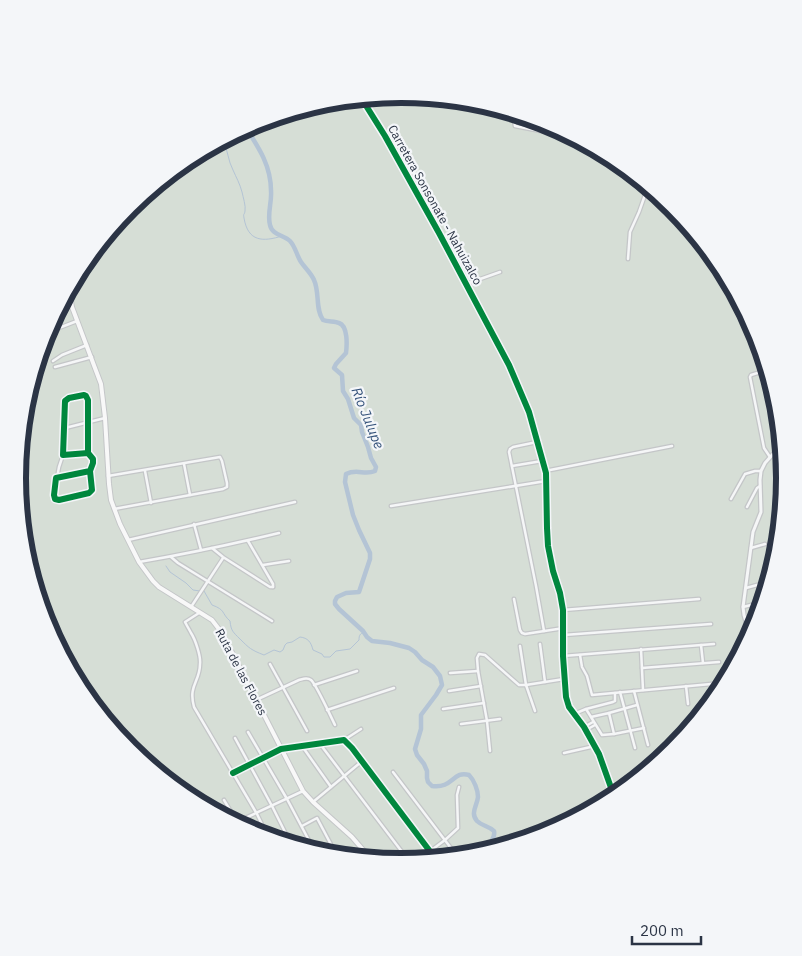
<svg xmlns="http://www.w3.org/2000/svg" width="802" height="956" viewBox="0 0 802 956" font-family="'IBM Plex Sans',sans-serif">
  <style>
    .green { fill: #d6ded6 }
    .water { fill: #b4c4d5 }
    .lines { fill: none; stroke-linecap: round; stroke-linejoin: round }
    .stream { stroke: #b4c4d5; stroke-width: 1 }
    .river { stroke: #b4c4d5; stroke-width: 4.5 }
    .minor-casing { stroke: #c4c6c8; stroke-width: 5 }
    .tertiary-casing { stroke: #c4c6c8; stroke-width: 5.5 }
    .secondary-casing { stroke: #c4c6c8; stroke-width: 6 }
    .minor { stroke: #f5f6f7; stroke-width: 2.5 }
    .tertiary { stroke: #f5f6f7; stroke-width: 3 }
    .secondary { stroke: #f8f8f8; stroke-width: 4 }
    .cycleway-casing { stroke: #f4f6f9; stroke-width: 9 }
    .cycleway { stroke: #00873e; stroke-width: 6 }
    .labels { text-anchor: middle; stroke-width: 4.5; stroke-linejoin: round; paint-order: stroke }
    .street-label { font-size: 12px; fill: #2b3445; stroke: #f4f6f9 }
    .water-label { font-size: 14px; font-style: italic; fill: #34527a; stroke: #f4f6f9 }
    .rim { fill: none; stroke: #2b3445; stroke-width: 6 }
  </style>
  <rect width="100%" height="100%" fill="#e6e8ea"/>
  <!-- green -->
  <circle class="green" cx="401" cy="478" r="382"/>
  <!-- water -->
  <path class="water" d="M782,501C781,509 777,515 780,523L778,525C782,534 778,550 775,559C771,550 775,539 773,529L774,527L772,524L776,516L775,509Z"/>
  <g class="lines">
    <!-- stream -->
    <g class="stream">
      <path d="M223,140C228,150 228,161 233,170C236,177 240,184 242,192C243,197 246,206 245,211C244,217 243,212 244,218C248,242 263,242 282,236"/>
      <polyline points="166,566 170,572 186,583 193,590 200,591"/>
      <path d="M204,591L212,605C226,610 221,613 230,621C231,631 233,632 240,639C249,648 251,650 264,655L274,650L280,652L283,650L285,645L287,643L292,642L300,637C308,638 311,642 313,650L322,654L324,657H330L336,651L350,649L359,640C359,635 360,634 364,632"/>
    </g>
    <!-- river -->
    <path class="river" d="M246,128C259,148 271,166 271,191C272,202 267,214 270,225C272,235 284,235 290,241C295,246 297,256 301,262C305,268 311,273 314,280C320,293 315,309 323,320C328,322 335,321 339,323C348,326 347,345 346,353L336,364L334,368L342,375L343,391L348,399L354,418L361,425L362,432L368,447L371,458L376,467L375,471C364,476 358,468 346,474L345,482L353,515L359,530L370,553V559L359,592L346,593L337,597L335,601V604L339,609L363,631L367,637L372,641L390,643L409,648L415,652L422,660L433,667L440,676L442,685L436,695L421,715V729L415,749L417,755L424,764L427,771V778L428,782L432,786C453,789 453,770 469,775C474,780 478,790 478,797C477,806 470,813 477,821C482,826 489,826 494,831C496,839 488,843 488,850"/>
    <!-- minor casing -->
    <g class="minor-casing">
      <g id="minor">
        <polyline points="513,113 515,126 551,133 570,136"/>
        <path d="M612,158C618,169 626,176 638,179"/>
        <polyline points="628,259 630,232 639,212 645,195 647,186"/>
        <polyline points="466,284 500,272"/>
        <polyline points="46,333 77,321"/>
        <polyline points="53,361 62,355 87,345"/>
        <polyline points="55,367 92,357"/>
        <polyline points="767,370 751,375 750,377 764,448 770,457"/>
        <polyline points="766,371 780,435"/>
        <polyline points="65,428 105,418"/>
        <polyline points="537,442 513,447 510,449 509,452 536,586 544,631"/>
        <polyline points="776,451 781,475"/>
        <polyline points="88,453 63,455 65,401 69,398 84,395 86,396 88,400 88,453 93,459 93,463 90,471 92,490 89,493 59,500 55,499 54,495 56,478 90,471"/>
        <polyline points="184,464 190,495"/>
        <polyline points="512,466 542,461"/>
        <polyline points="145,471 151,503"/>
        <polyline points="545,471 672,446"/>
        <polyline points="108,476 220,457 222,461 227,483 227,487 223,489 114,509"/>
        <polyline points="57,478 59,467 63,455"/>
        <polyline points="731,499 745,474 755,471 761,471"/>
        <polyline points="391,506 546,481"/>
        <polyline points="747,507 757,488 760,486"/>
        <polyline points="194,524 201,550"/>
        <polyline points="128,540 295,502"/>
        <polyline points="248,541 273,584 273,587"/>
        <polyline points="212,548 223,557 270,587 273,587"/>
        <polyline points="751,548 765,544"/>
        <polyline points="171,557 178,563 272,621"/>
        <path d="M139,562C186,554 233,544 279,533"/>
        <polyline points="263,565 289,561"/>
        <polyline points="746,588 768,582"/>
        <polyline points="514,599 520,630 522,633 525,634 564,628"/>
        <polyline points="191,607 223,558"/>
        <polyline points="743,607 759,603 760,600"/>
        <polyline points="563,610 699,599"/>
        <path d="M199,613L185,622C187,626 189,629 191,633C195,639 201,656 200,664C200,682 188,685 194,707L257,814L268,837"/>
        <polyline points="747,625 756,623"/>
        <polyline points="564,635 711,624"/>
        <polyline points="540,644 545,682"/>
        <polyline points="701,645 703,663"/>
        <polyline points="520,646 526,685 535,711"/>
        <polyline points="641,649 643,690"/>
        <polyline points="580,655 582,667 587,676 592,695 722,683"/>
        <polyline points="563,656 714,644"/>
        <polyline points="270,664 307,731"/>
        <polyline points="642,668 719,662"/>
        <polyline points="450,673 478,671"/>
        <polyline points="314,685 357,671"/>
        <polyline points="686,686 688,704"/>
        <polyline points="449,691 481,686"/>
        <polyline points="634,691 648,745"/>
        <polyline points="620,692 635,748"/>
        <path d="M256,700L299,680C303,679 307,677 311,680C316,684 331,717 335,725"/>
        <polyline points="443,709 484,703"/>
        <polyline points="586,709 591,717"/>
        <polyline points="327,710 394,688"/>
        <polygon points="609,713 614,734 602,735 591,717"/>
        <polyline points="609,713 637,705"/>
        <polyline points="574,714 586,709 613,702 615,701 615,693"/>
        <polyline points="461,724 500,719"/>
        <polyline points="584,727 593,722"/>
        <polyline points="586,730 595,725"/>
        <polyline points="248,732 287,799 314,850"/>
        <polyline points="614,734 644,728"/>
        <polyline points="235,738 272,806 291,844"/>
        <polyline points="344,740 361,729"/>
        <polyline points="320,744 409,861"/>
        <polyline points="302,746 331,787"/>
        <polyline points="490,751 487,721 478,671 477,658 479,654 485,655 519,685 526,685 564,679"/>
        <polyline points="564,753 595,746"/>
        <polyline points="393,772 457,856"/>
        <polyline points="233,773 281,749 344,740 352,748 435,858"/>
        <polyline points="224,800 236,820 239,821 303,791"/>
        <polyline points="313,802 361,762"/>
        <polyline points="302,826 317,818 335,852"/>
        <polyline points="418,860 445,840 458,828 457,795 459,787"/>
      </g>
    </g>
    <!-- tertiary casing -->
    <g class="tertiary-casing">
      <g id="tertiary">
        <polyline points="363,98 365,104 385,136 439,233 509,365 529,412 546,473 547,528 548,546 553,571 560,593 563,610 563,656 566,697 569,707 584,727 599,754 614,796"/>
        <polyline points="750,635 744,615 743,607 753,532 761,512 760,480 761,471 765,463 781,445"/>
      </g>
    </g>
    <!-- secondary casing -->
    <g class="secondary-casing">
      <polyline id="secondary" points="69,290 72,307 101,384 105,418 109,484 111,500 120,524 139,562 153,581 159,587 212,620 222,633 303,791 313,802 352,837 370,858"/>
    </g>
    <!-- minor -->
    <use href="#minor" class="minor"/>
    <!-- tertiary -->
    <use href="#tertiary" class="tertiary"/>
    <!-- secondary -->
    <use href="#secondary" class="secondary"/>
    <!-- cycleway casing -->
    <g class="cycleway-casing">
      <g id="cycleway">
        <polyline points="363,98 365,104 385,136 439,233 509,365 529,412 546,473 547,528 548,546 553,571 560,593 563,610 563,656 566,697 569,707 584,727 599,754 614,796"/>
        <polyline points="88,453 63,455 65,401 69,398 84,395 86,396 88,400 88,453 93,459 93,463 90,471 92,490 89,493 59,500 55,499 54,495 56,478 90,471"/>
        <polyline points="233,773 281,749 344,740 352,748 435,858"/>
      </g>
    </g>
    <!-- cycleway -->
    <use href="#cycleway" class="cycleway"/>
  </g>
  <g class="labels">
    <!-- street labels -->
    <g class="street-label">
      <text transform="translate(435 205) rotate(61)" y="4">Carretera Sonsonate - Nahuizalco</text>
      <text transform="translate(241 672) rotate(62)" y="4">Ruta de las Flores</text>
    </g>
    <!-- water labels -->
    <g class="water-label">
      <text transform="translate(368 418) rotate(68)" y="5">Río Julupe</text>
    </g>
  </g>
  <!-- crop -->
  <path d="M0 0H802V956H0ZM26 478a375 375 0 1 1 750 0a375 375 0 1 1-750 0Z" fill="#f4f6f9" fill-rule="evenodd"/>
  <path class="rim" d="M26 478a375 375 0 1 1 750 0a375 375 0 1 1-750 0Z"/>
  <!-- scale -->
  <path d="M632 936v8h69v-8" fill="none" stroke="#2b3445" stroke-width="2.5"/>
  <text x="640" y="936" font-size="15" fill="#2b3445" stroke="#f4f6f9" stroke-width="4" paint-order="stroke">200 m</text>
</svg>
